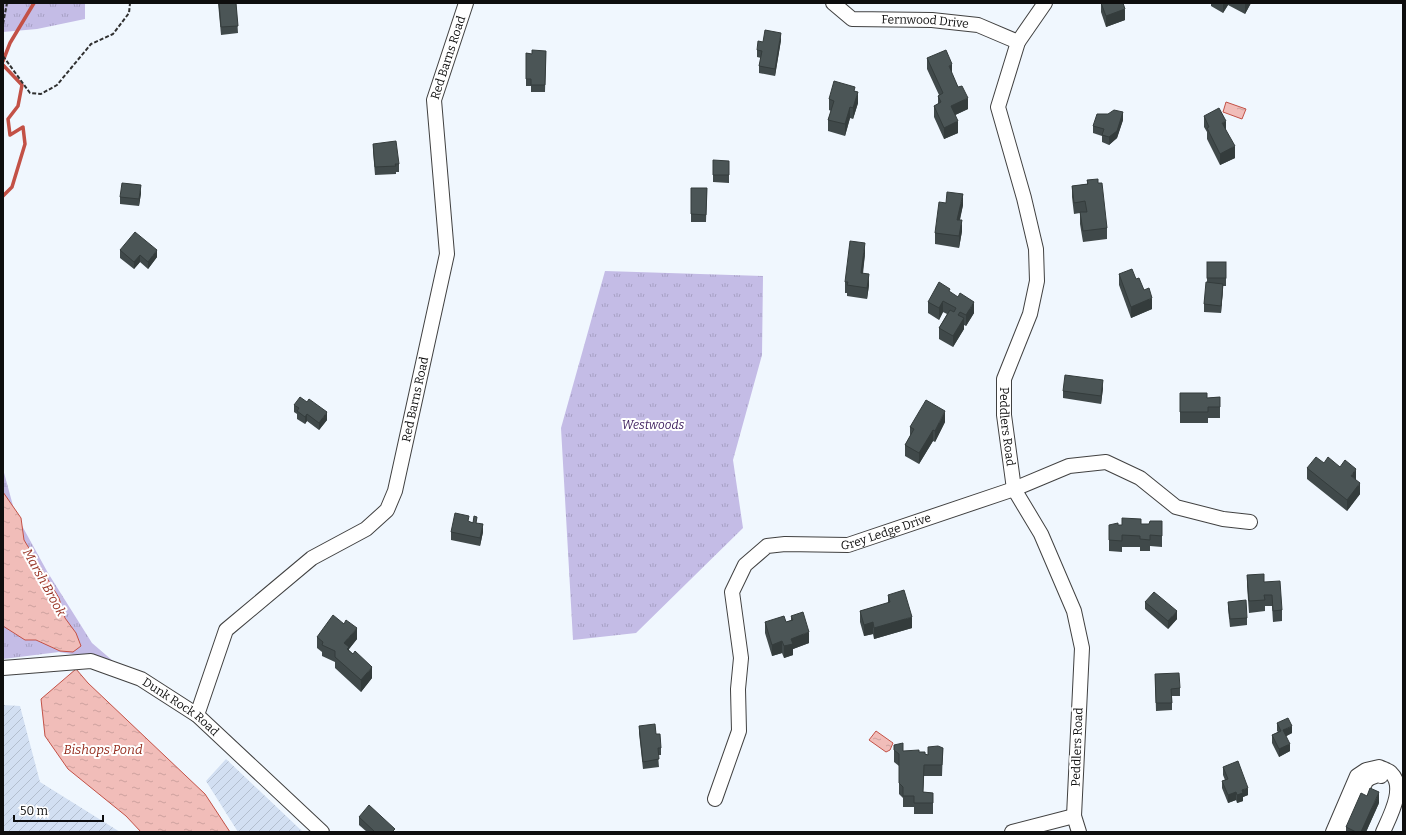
<svg xmlns="http://www.w3.org/2000/svg" width="1406" height="835" viewBox="0 0 1406 835" font-family="Bitter,serif">
  <style>
    .farmland { fill: url(#farmland-furrows) }
    .grass { fill: url(#grass-tufts) }
    .water { fill: url(#water-ripples); stroke: #c35146 }
    .lines { fill: none; stroke-linecap: round; stroke-linejoin: round }
    .stream { stroke: #c35146; stroke-width: 3.5 }
    .minor-casing { stroke: #414141; stroke-width: 16 }
    .path { stroke: #303030; stroke-width: 2; stroke-dasharray: 4 2; stroke-linecap: butt }
    .minor { stroke: #fff; stroke-width: 14 }
    .wall { fill: #40494a }
    .shaded-wall { fill: #343c3c }
    .building { fill: #4b5556; stroke: #343c3c }
    .labels { text-anchor: middle; stroke-width: 4; stroke-linejoin: round; paint-order: stroke }
    .street-label { font-size: 12px; fill: #0e0e0e; stroke: #fff }
    .park-label { font-size: 12px; font-style: italic; fill: #412361; stroke: #fff }
    .water-label { font-size: 13px; font-style: italic; fill: #963021; stroke: #fff }
  </style>
  <defs>
    <pattern id="farmland-furrows" width="10" height="10" patternUnits="userSpaceOnUse"><rect width="10" height="10" fill="#d2dff2"/><path d="M-1 1l2-2M0 10L10 0M9 11l2-2" fill="none" stroke="#b3bece"/></pattern>
    <pattern id="grass-tufts" width="24" height="20" patternUnits="userSpaceOnUse"><rect width="24" height="20" fill="#c4bce6"/><path d="M3 7l-1-3M5 7V3M7 7l1-3M15 17l-1-3M17 17v-4M19 17l1-3" fill="none" stroke="#a7a0c4"/></pattern>
    <pattern id="water-ripples" width="26" height="14" patternUnits="userSpaceOnUse"><rect width="26" height="14" fill="#f1bdb9"/><path d="M2 4q2-2 4 0t4 0M15 11q2-2 4 0t4 0" fill="none" stroke="#cda19e"/></pattern>
  </defs>
  <rect width="100%" height="100%" fill="#f0f7fe"/>
  <!-- farmland -->
  <g class="farmland">
    <polygon points="3,705 20,706 40,782 120,832 3,832"/>
    <polygon points="226,759 303,832 238,832 206,781"/>
  </g>
  <!-- grass -->
  <g class="grass">
    <polygon points="3,3 85,3 85,19 37,29 3,32"/>
    <polygon points="605,271 763,276 762,355 733,460 743,528 636,633 573,640 561,428"/>
    <polygon points="3,469 15,513 48,573 92,643 113,661 59,652 3,659"/>
  </g>
  <!-- water -->
  <g class="water">
    <polygon points="1226,102 1246,109 1242,119 1223,112"/>
    <polygon points="3,492 21,518 24,540 59,598 65,618 76,633 81,646 73,652 60,651 36,640 25,640 3,626"/>
    <polygon points="76,669 88,683 205,794 230,832 141,832 126,816 68,769 45,736 41,699"/>
    <polygon points="876,731 893,743 890,750 886,752 869,740"/>
  </g>
  <g class="lines">
    <!-- stream -->
    <g class="stream">
      <polyline points="3,61 10,43 34,3"/>
      <polyline points="3,65 22,85 18,106 8,119 10,135 23,127 25,144 12,187 3,196"/>
    </g>
    <!-- minor casing -->
    <g class="minor-casing">
      <g id="minor">
        <path id="s1" d="M833,3L852,19L932,20L978,25L1018,42"/>
        <path id="s2" d="M1045,3L1018,42L998,107L1024,198L1036,249L1037,281L1030,314L1004,379V415L1014,489L1041,534L1074,611L1082,648L1074,816L1079,832"/>
        <path id="s3" d="M3,668L91,661L141,679L197,715L322,832"/>
        <path id="s4" d="M197,715L226,630L312,558L366,529L387,510L395,491L447,254L434,100L466,3"/>
        <path id="s5" d="M715,799L739,731L738,689L741,658L732,592L745,565L767,546L785,544L848,545L1014,489L1069,466L1106,462L1140,478L1176,507L1223,519L1250,522"/>
        <polyline points="1012,832 1074,816"/>
        <path d="M1333,832L1357,776L1366,770L1379,767C1383,769 1388,770 1391,773C1406,787 1390,816 1383,832"/>
        <polyline points="1344,832 1366,781 1370,778 1378,775 1381,776"/>
      </g>
    </g>
    <!-- path -->
    <g class="path">
      <polyline points="3,24 7,3"/>
      <polyline points="3,56 30,93 41,94 57,85 91,44 113,34 129,13 130,3"/>
    </g>
    <!-- minor -->
    <use href="#minor" class="minor"/>
  </g>
  <!-- wall -->
  <g class="wall">
    <polygon points="218,3 236,3 238,33 221,35"/>
    <polygon points="1101,3 1123,3 1125,20 1106,27 1101,12"/>
    <polygon points="1211,3 1251,3 1245,14 1228,5 1223,13 1211,6"/>
    <polygon points="781,40 775,76 759,73 759,66 761,58 757,57 757,50"/>
    <polygon points="546,51 545,92 531,92 531,86 526,86 526,53 532,54"/>
    <polygon points="927,58 952,74 968,109 955,115 958,133 944,139 934,117 934,106 938,104 938,96 939,95 927,69"/>
    <polygon points="855,91 858,103 853,119 850,118 845,136 828,131 828,120 831,111 829,110 829,99"/>
    <polygon points="1204,116 1226,130 1235,158 1220,165 1207,139 1207,132 1204,127"/>
    <polygon points="1123,120 1117,138 1109,145 1102,142 1102,136 1093,133 1093,126"/>
    <polygon points="373,144 399,164 399,172 396,172 396,174 375,175 373,151"/>
    <polygon points="713,160 729,169 729,183 713,182"/>
    <polygon points="1087,180 1098,183 1107,228 1107,239 1083,242 1080,224 1080,213 1074,214 1072,197 1072,186 1087,184"/>
    <polygon points="691,188 707,188 706,222 691,222"/>
    <polygon points="141,193 139,206 120,204 120,197"/>
    <polygon points="946,203 963,205 960,220 962,231 959,248 935,244 935,233"/>
    <polygon points="120,250 157,257 148,269 140,262 134,269 120,258"/>
    <polygon points="865,254 863,274 869,285 867,299 847,296 847,293 845,293 845,282"/>
    <polygon points="1207,262 1226,262 1226,286 1223,286 1221,313 1204,312 1204,304 1207,282"/>
    <polygon points="1119,274 1136,279 1144,290 1152,309 1131,318 1119,285"/>
    <polygon points="950,292 974,313 966,326 964,325 964,329 953,347 939,339 939,328 947,314 943,312 939,320 928,313 928,302"/>
    <polygon points="1103,388 1101,404 1063,398 1063,391"/>
    <polygon points="1180,393 1207,398 1220,397 1220,418 1208,418 1208,423 1180,423"/>
    <polygon points="294,405 327,420 319,430 307,421 305,424 297,419 297,414 294,412"/>
    <polygon points="945,422 935,442 933,441 919,464 905,456 905,445 910,436 910,427"/>
    <polygon points="1324,463 1356,480 1360,494 1347,511 1307,479 1307,468"/>
    <polygon points="1162,521 1162,547 1150,546 1150,551 1140,551 1140,547 1122,547 1122,552 1109,551 1109,525 1122,525 1141,524 1149,524"/>
    <polygon points="469,522 477,523 483,532 480,546 451,540 451,532"/>
    <polygon points="1247,575 1264,582 1282,610 1282,621 1273,622 1272,606 1265,606 1265,611 1249,613 1247,586"/>
    <polygon points="888,595 912,628 874,639 873,634 864,636 860,622 860,611 888,603"/>
    <polygon points="1145,602 1177,619 1168,629 1145,609"/>
    <polygon points="1228,602 1247,618 1247,625 1230,627 1228,609"/>
    <polygon points="791,616 809,643 793,649 793,655 784,658 782,653 772,656 765,633 765,622 786,622 791,620"/>
    <polygon points="317,637 357,639 349,649 349,650 372,678 361,692 335,668 335,662 322,656 322,652 317,648"/>
    <polygon points="1155,674 1180,688 1180,696 1172,696 1172,710 1156,711"/>
    <polygon points="1277,723 1292,733 1286,736 1290,751 1279,757 1272,743 1272,735 1278,732 1277,731"/>
    <polygon points="639,726 656,734 661,748 661,755 658,755 659,767 643,769 639,733"/>
    <polygon points="894,745 903,751 919,752 928,755 943,748 942,776 924,776 923,792 933,793 933,814 914,814 914,807 903,807 903,798 899,794 899,766 894,762"/>
    <polygon points="1223,767 1248,795 1243,797 1243,801 1237,803 1236,800 1228,803 1222,788 1222,781 1225,780 1223,775"/>
    <polygon points="1379,803 1366,832 1346,832 1346,827"/>
    <polygon points="359,817 395,832 367,832 359,825"/>
  </g>
  <!-- shaded-wall -->
  <g class="shaded-wall">
    <polygon points="1223,3 1228,3 1228,5 1223,13"/>
    <polygon points="1245,3 1251,3 1245,14"/>
    <polygon points="1125,9 1125,20 1106,27 1106,16"/>
    <polygon points="781,33 781,40 775,76 775,69"/>
    <polygon points="952,64 952,75 949,66"/>
    <polygon points="858,92 858,103 853,119 853,108"/>
    <polygon points="968,98 968,109 951,117 951,106"/>
    <polygon points="850,107 850,118 845,136 845,124"/>
    <polygon points="1123,112 1123,120 1117,138 1109,145 1109,137"/>
    <polygon points="958,121 958,133 944,139 944,128"/>
    <polygon points="1226,121 1226,132 1222,123"/>
    <polygon points="1235,146 1235,158 1220,165 1220,154"/>
    <polygon points="141,185 141,193 139,206 139,199"/>
    <polygon points="963,194 963,205 957,231 957,220"/>
    <polygon points="962,220 962,231 959,248 959,236"/>
    <polygon points="865,243 865,254 861,284 861,273"/>
    <polygon points="157,250 157,257 148,269 148,262"/>
    <polygon points="140,255 140,262 134,269 134,262"/>
    <polygon points="869,274 869,285 867,299 867,288"/>
    <polygon points="1223,284 1223,291 1221,313 1221,306"/>
    <polygon points="1152,298 1152,309 1131,318 1131,307"/>
    <polygon points="943,301 943,312 939,320 939,308"/>
    <polygon points="974,302 974,313 966,326 966,315"/>
    <polygon points="964,318 964,329 953,347 953,336"/>
    <polygon points="1103,380 1103,388 1101,404 1101,396"/>
    <polygon points="945,411 945,422 935,442 935,431"/>
    <polygon points="327,412 327,420 319,430 319,423"/>
    <polygon points="307,414 307,421 305,424 305,417"/>
    <polygon points="933,430 933,441 919,464 919,453"/>
    <polygon points="1356,469 1356,480 1351,476"/>
    <polygon points="1360,483 1360,494 1347,511 1347,500"/>
    <polygon points="483,524 483,532 480,546 480,538"/>
    <polygon points="1177,611 1177,619 1168,629 1168,621"/>
    <polygon points="912,617 912,628 874,639 874,628"/>
    <polygon points="873,622 873,634 864,636 864,625"/>
    <polygon points="357,628 357,639 349,649 349,658 344,643"/>
    <polygon points="809,632 809,643 793,649 793,655 784,658 784,646 791,639"/>
    <polygon points="782,641 782,653 772,656 772,645"/>
    <polygon points="372,667 372,678 361,692 361,680"/>
    <polygon points="1292,726 1292,733 1283,738 1283,730"/>
    <polygon points="1290,744 1290,751 1279,757 1279,749"/>
    <polygon points="1248,788 1248,795 1243,797 1243,801 1237,803 1237,795 1242,790"/>
    <polygon points="1236,792 1236,800 1228,803 1228,795"/>
    <polygon points="1379,792 1379,803 1366,832 1361,832"/>
  </g>
  <!-- building -->
  <g class="building">
    <polygon points="219,3 236,3 238,26 221,27"/>
    <polygon points="1101,3 1123,3 1125,9 1106,16"/>
    <polygon points="765,30 781,33 775,69 759,66 762,51 757,50 758,41 763,42"/>
    <polygon points="532,50 546,51 545,85 531,85 531,79 526,79 526,53 532,54"/>
    <polygon points="946,50 952,64 949,66 958,87 962,86 968,98 951,106 958,121 944,128 934,106 941,102 938,96 943,93 927,58"/>
    <polygon points="834,81 855,87 854,91 858,92 853,108 850,107 845,124 828,120 834,101 829,99"/>
    <polygon points="1219,108 1226,121 1222,123 1235,146 1220,154 1207,128 1209,127 1204,116"/>
    <polygon points="1114,110 1123,112 1117,131 1109,137 1102,135 1104,129 1093,126 1097,114 1108,114"/>
    <polygon points="396,141 399,164 395,164 396,166 375,167 373,144"/>
    <polygon points="713,160 729,161 729,175 713,175"/>
    <polygon points="1098,179 1098,183 1102,183 1107,228 1083,231 1080,212 1087,212 1085,201 1074,203 1072,186 1088,184 1087,180"/>
    <polygon points="122,183 141,185 139,199 120,197"/>
    <polygon points="691,188 707,188 706,215 691,214"/>
    <polygon points="947,192 963,194 957,220 962,220 959,236 935,233 939,202 946,203"/>
    <polygon points="135,232 157,250 148,262 140,255 134,262 120,250"/>
    <polygon points="850,241 865,243 861,273 869,274 867,288 847,285 848,282 845,282"/>
    <rect x="1207" y="262" width="19" height="16"/>
    <polygon points="1132,269 1136,279 1139,278 1144,290 1149,288 1152,298 1131,307 1119,274"/>
    <polygon points="939,282 950,289 949,291 958,297 960,293 974,302 966,315 960,312 958,315 964,318 953,336 939,328 950,310 954,312 956,308 943,301 939,308 928,302"/>
    <polygon points="1206,282 1223,284 1221,306 1204,304"/>
    <polygon points="1065,375 1103,380 1101,396 1063,391"/>
    <polygon points="1180,393 1207,393 1207,398 1220,397 1220,407 1208,407 1208,412 1180,412"/>
    <polygon points="300,397 307,402 309,399 327,412 319,423 307,414 305,417 297,411 299,408 294,405"/>
    <polygon points="926,400 945,411 935,431 933,430 919,453 905,445 914,429 910,427"/>
    <polygon points="1316,457 1324,463 1328,457 1340,467 1345,460 1356,469 1351,476 1360,483 1347,500 1307,468"/>
    <polygon points="455,513 469,516 468,521 473,523 474,516 477,517 476,523 483,524 480,538 451,532"/>
    <polygon points="1122,518 1141,519 1141,524 1149,524 1150,521 1162,521 1162,536 1150,535 1150,540 1140,539 1140,536 1122,535 1122,541 1109,540 1109,525 1118,523 1118,525 1122,525"/>
    <polygon points="1264,574 1264,582 1280,581 1282,610 1273,611 1272,595 1264,595 1265,600 1249,601 1247,575"/>
    <polygon points="904,590 912,617 874,628 873,622 864,625 860,611 890,602 888,595"/>
    <polygon points="1154,592 1177,611 1168,621 1145,602"/>
    <polygon points="1246,600 1247,618 1230,619 1228,602"/>
    <polygon points="803,612 809,632 791,639 793,644 784,646 782,641 772,645 765,622 784,616 786,622 793,620 791,616"/>
    <polygon points="333,615 344,624 346,620 357,628 344,643 349,647 347,649 353,654 355,651 372,667 361,680 335,657 335,651 322,645 323,642 317,637"/>
    <polygon points="1179,673 1180,688 1171,689 1172,703 1156,703 1155,674"/>
    <polygon points="1288,718 1292,726 1283,730 1290,744 1279,749 1272,735 1281,731 1277,723"/>
    <polygon points="655,724 656,734 660,734 661,748 658,748 659,759 643,762 639,726"/>
    <polygon points="903,743 903,751 919,750 919,752 925,752 925,754 928,755 928,747 938,746 943,748 942,765 924,765 923,792 933,793 933,803 914,803 914,796 903,796 903,787 899,783 899,754 894,750 894,745"/>
    <polygon points="1238,761 1248,788 1242,790 1243,793 1237,795 1236,792 1228,795 1222,781 1228,779 1223,767"/>
    <polygon points="1370,788 1379,792 1361,832 1356,832 1346,827 1361,793 1367,796"/>
    <polygon points="369,805 395,829 392,832 375,832 359,817"/>
  </g>
  <g class="labels">
    <!-- street labels -->
    <g class="street-label">
      <text dy="4" stroke="none"><textPath href="#s1" startOffset="98">Fernwood Drive</textPath></text>
      <text dy="4" stroke="none"><textPath href="#s4" startOffset="754">Red Barns Road</textPath></text>
      <text dy="4" stroke="none"><textPath href="#s4" startOffset="406">Red Barns Road</textPath></text>
      <text dy="4" stroke="none"><textPath href="#s2" startOffset="446">Peddlers Road</textPath></text>
      <text dy="4" stroke="none"><textPath href="#s5" startOffset="392">Grey Ledge Drive</textPath></text>
      <text dy="4" stroke="none"><textPath href="#s3" startOffset="190">Dunk Rock Road</textPath></text>
      <text transform="translate(1077 747) rotate(-88)" y="4">Peddlers Road</text>
    </g>
    <!-- park labels -->
    <g class="park-label">
      <text x="653" y="429">Westwoods</text>
    </g>
    <!-- water labels -->
    <g class="water-label">
      <text transform="translate(45 582) rotate(61)" y="5">Marsh Brook</text>
      <text x="103" y="754">Bishops Pond</text>
    </g>
  </g>
  <!-- border -->
  <rect width="1406" height="835" fill="none" stroke="#0e0e0e" stroke-width="8"/>
  <!-- scale -->
  <path d="M14 815v6h89v-6" fill="none" stroke="#0e0e0e" stroke-width="2"/>
  <text x="20" y="815" font-size="12" fill="#0e0e0e" stroke="#ffffff" stroke-width="3" paint-order="stroke">50 m</text>
</svg>
